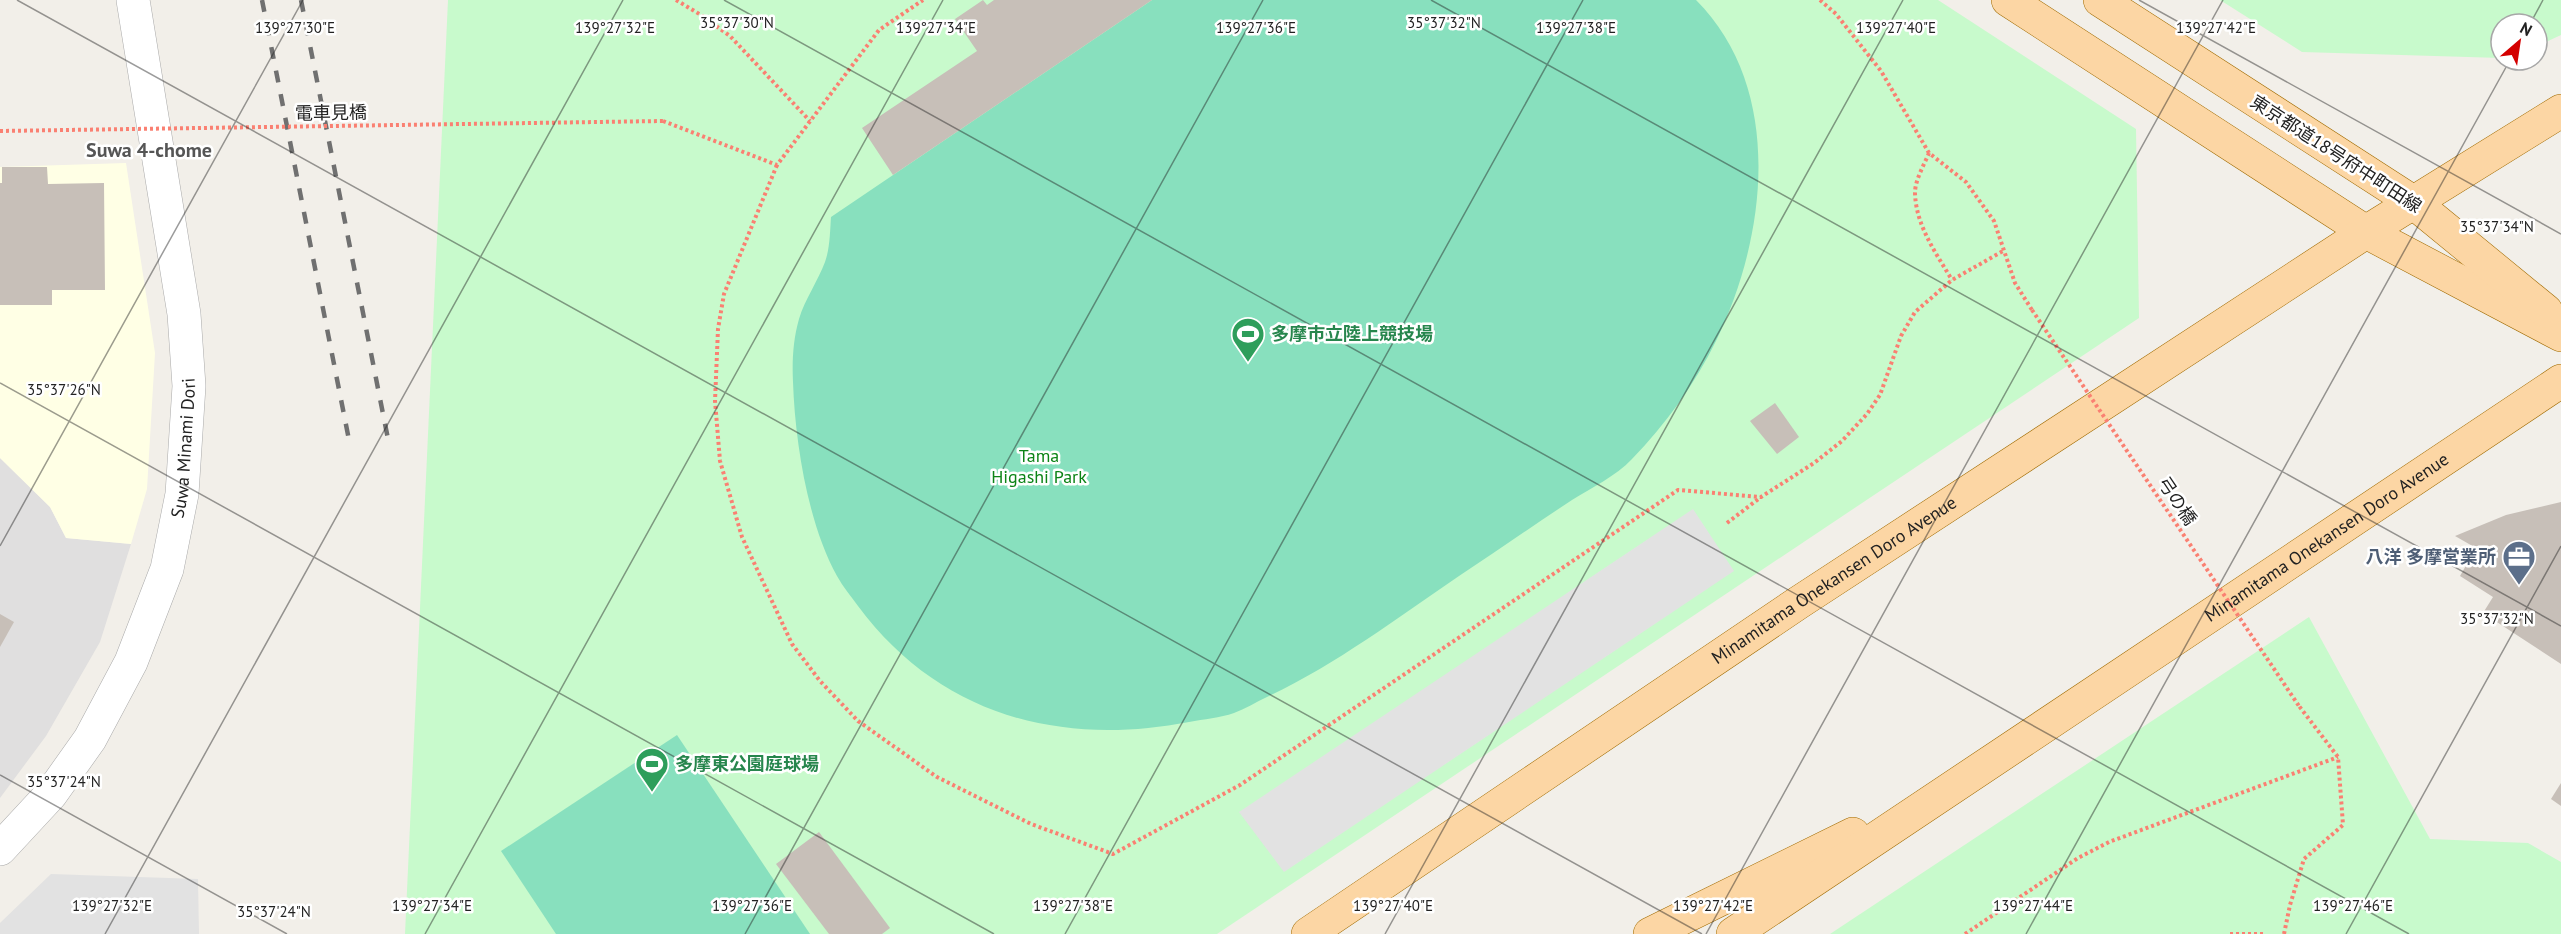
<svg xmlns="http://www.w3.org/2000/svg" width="2561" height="934" viewBox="0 0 2561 934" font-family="'PT Sans','Noto Sans JP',sans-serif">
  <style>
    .residential { fill: #e0dfdf }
    .education { fill: #ffffe5 }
    .park { fill: #c8facc }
    .pitch { fill: #88e0be }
    .parking { fill: #e2e2e2 }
    .building { fill: #c7bfb8 }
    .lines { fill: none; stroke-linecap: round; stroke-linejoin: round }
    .minor-casing { stroke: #a9a9a9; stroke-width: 34 }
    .major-casing { stroke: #a06b00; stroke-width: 34 }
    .path { stroke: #fa8072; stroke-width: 4; stroke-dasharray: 3 3; stroke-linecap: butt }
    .minor { stroke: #fff; stroke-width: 33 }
    .major { stroke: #fcd6a4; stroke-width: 33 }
    .rail { stroke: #707070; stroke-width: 4.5; stroke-dasharray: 12 12; stroke-linecap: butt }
    .path-bridge { stroke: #fa8072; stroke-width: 4; stroke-dasharray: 3 3; stroke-linecap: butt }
    .ticks { fill: none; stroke: #222; stroke-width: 1.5; stroke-opacity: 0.45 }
    .labels { text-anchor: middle; stroke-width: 5; stroke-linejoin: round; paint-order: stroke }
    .street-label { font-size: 18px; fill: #222; stroke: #fff }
    .leisure-label { font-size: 18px; font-weight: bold; fill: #27864d; stroke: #fff; text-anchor: start }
    .park-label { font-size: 18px; fill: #0c8416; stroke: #fff }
    .service-label { font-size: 18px; font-weight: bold; fill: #4e5e75; stroke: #fff; text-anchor: end }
    .neighbourhood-label { font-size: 20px; font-weight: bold; fill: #555; stroke: #fff }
    .ticks-label { font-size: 15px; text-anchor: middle; fill: #222; stroke: #fff; stroke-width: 5; stroke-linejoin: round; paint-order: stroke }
  </style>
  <rect width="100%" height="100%" fill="#f2efe9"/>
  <!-- residential -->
  <polygon class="residential" points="0,458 50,507 66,538 131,544 100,642 46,736 0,798"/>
  <!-- education -->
  <polygon class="education" points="126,163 155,353 147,489 131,544 66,538 50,507 0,458 0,167"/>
  <!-- park -->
  <g class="park">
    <polygon points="448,0 1938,0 2136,129 2139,318 1217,934 405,934"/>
    <polygon points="2220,0 2561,0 2561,35 2537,46 2537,24 2501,24 2501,58 2302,52"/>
    <polygon points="2309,617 2430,839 2528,843 2561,862 2561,934 1830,934"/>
  </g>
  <!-- pitch -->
  <g class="pitch">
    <path d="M1152,0H1696C1785,89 1767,237 1716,341C1695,384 1665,425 1632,459C1616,476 1591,488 1572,500C1534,525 1497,551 1459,576C1396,619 1335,665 1267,697C1256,702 1245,709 1234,713C1220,718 1204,719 1189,722C1059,747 939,715 858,606C851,596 843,587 837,576C808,524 795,442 793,382C792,361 793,340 799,319C805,299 818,281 825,262C830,248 830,231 831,217Z"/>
    <polygon points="677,735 810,934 556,934 501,851"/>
  </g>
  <!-- parking -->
  <g class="parking">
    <polygon points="1693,509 1734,571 1284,872 1239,812"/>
    <polygon points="51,874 198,879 199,934 0,934 0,923"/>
  </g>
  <!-- building -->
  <g class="building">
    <polygon points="983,0 987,5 994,0 1152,0 893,175 862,128 977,51 955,19"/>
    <polygon points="2,167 47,167 48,184 104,183 105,290 52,290 52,305 0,305 0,183 2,183"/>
    <polygon points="1775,403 1799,437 1777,454 1750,421"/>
    <polygon points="2561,502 2561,664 2483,613 2493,597 2460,576 2476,548 2455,536 2506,515"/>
    <polygon points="0,614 14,622 0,647"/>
    <polygon points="2561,783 2561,806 2551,799"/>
    <polygon points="819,832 890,928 882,934 829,934 776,864"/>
  </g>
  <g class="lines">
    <!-- minor casing -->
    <g class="minor-casing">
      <g id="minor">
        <path id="s1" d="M0,849L51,794L90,739L131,662L167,569L182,494L189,386L184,314L133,0"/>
      </g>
    </g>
    <!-- major casing -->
    <g class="major-casing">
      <g id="major">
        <polyline points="2008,0 2366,232 2561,335"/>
        <polyline points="2100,0 2413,202 2546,311"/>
        <path id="s2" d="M1308,934L1798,603L2366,232L2561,111"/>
        <polyline points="1650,934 1853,834"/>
        <path id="s3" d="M1733,934L2561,381"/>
      </g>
    </g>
    <!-- path -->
    <g class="path">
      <polyline points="676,0 701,15 730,36 810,121"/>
      <polyline points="1820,0 1836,14 1881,71 1929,153 1966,182 1994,221 2015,283 2032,310"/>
      <polyline points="663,121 777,165 879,30 923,0"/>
      <path d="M1929,153C1924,165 1915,180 1915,193C1916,226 1936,253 1952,280"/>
      <polyline points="777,165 724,294 718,329 715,401 720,461 742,537 792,644 820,681 858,721 937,777 1031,824 1113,854 1240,785 1678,490 1761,497 1814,463 1842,441 1867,414 1880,395 1901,336 1915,312 1952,280 2003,251"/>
      <polyline points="1727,523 1761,497"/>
      <polyline points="1965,934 2078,858 2109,842 2338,757"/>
      <polyline points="2230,934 2264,934"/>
      <polyline points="2284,934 2290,905 2304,859 2343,825 2338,757 2299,706"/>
    </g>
    <!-- minor -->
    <use href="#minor" class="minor"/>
    <!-- major -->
    <use href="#major" class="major"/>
    <!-- rail -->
    <g class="rail">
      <polyline points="262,0 350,445"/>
      <polyline points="301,0 389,444"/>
    </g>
    <!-- path-bridge -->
    <g class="path-bridge">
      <polyline points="0,131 663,121"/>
      <polyline points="2032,310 2299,706"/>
    </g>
  </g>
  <!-- ticks -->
  <path class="ticks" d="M17,0L1702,934M724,0L2409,934M1431,0L2561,626M2139,0L2561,234M2530,24L2543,0M0,383L994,934M0,546L303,0M0,775L287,934M105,934L623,0M425,934L943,0M745,934L1263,0M1065,934L1583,0M1385,934L1903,0M1706,934L2223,0M2026,934L2510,60M2346,934L2561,546"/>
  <!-- icons -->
  <defs>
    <g id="stadium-pin" transform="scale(1.725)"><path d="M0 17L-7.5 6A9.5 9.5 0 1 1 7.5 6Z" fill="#2e9e5b" stroke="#fff"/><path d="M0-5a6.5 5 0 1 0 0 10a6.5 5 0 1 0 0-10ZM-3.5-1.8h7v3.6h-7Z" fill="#fff"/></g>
    <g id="office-pin" transform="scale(1.725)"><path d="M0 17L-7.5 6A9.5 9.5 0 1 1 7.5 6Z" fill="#5c6f8a" stroke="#fff"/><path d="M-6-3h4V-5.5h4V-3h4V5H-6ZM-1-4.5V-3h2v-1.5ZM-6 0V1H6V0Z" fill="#fff"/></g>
  </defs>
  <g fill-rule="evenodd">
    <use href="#stadium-pin" x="1248" y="334"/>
    <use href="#office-pin" x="2519" y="557"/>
    <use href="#stadium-pin" x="652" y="764"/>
  </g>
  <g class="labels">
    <!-- street labels -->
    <g class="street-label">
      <text transform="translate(331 113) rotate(-1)" y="6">電車見橋</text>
      <text transform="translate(2336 154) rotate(33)" y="6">東京都道18号府中町田線</text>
      <text dy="6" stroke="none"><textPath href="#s1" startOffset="452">Suwa Minami Dori</textPath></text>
      <text transform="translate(2177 501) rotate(56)" y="6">弓の橋</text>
      <text dy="6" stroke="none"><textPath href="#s3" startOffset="714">Minamitama Onekansen Doro Avenue</textPath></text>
      <text dy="6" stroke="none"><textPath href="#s2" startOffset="634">Minamitama Onekansen Doro Avenue</textPath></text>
    </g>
    <!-- leisure labels -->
    <g class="leisure-label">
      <text x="1271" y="340">多摩市立陸上競技場</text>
      <text x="675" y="770">多摩東公園庭球場</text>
    </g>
    <!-- park labels -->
    <g class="park-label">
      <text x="1039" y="462">Tama<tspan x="1039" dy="21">Higashi Park</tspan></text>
    </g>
    <!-- service labels -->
    <g class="service-label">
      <text x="2496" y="563">八洋 多摩営業所</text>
    </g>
    <!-- neighbourhood labels -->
    <g class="neighbourhood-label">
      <text x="149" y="157">Suwa 4-chome</text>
    </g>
  </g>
  <g class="ticks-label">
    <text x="737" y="28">35°37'30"N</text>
    <text x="1444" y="28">35°37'32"N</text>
    <text x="295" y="33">139°27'30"E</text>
    <text x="615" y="33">139°27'32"E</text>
    <text x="936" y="33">139°27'34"E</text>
    <text x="1256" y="33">139°27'36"E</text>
    <text x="1576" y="33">139°27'38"E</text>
    <text x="1896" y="33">139°27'40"E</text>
    <text x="2216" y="33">139°27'42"E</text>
    <text x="2497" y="232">35°37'34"N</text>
    <text x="64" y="395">35°37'26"N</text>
    <text x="2497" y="624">35°37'32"N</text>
    <text x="64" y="787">35°37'24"N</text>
    <text x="112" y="911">139°27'32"E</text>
    <text x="432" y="911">139°27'34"E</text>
    <text x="752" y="911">139°27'36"E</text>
    <text x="1073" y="911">139°27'38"E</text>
    <text x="1393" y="911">139°27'40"E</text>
    <text x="1713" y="911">139°27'42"E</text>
    <text x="2033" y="911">139°27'44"E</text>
    <text x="2353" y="911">139°27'46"E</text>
    <text x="274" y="917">35°37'24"N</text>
  </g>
  <!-- north arrow -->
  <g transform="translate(2519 42) rotate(29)"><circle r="28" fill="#ffffff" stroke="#a7a7a7" stroke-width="1.5"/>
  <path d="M0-4.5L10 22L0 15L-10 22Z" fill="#d40000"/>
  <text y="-9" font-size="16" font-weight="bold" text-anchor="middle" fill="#222222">N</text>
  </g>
</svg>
